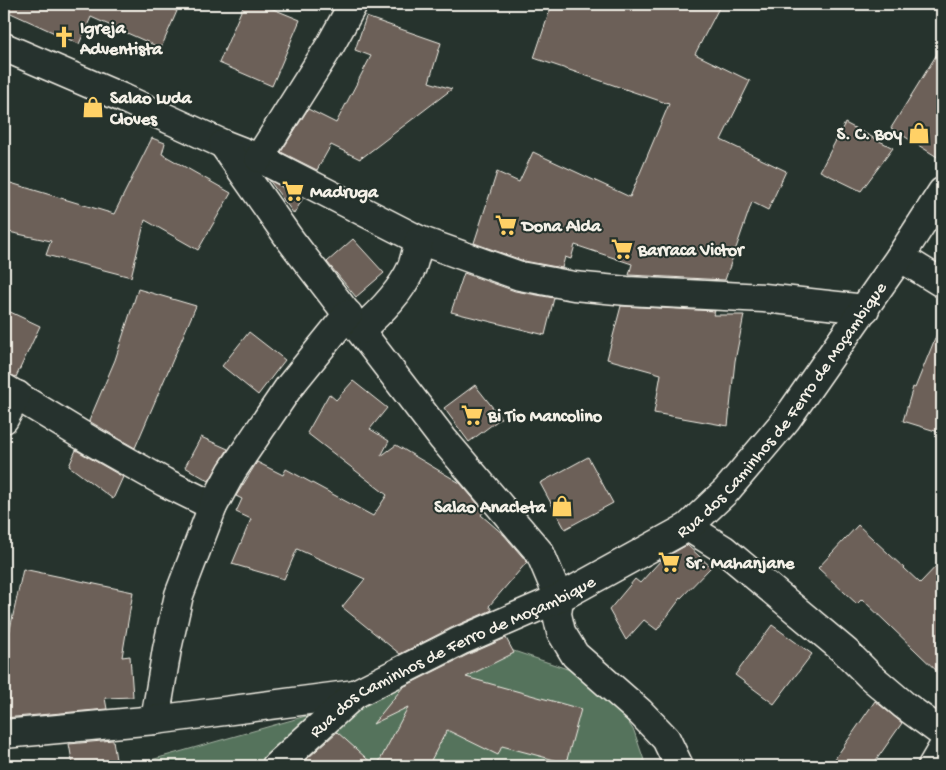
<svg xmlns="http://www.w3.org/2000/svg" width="946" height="770" viewBox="0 0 946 770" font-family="'Gochi Hand',sans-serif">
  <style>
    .green { fill: #54735c; stroke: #a4b2a2 }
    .building { fill: #6c6058; stroke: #f4f1e8 }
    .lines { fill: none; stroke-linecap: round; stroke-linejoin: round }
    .street-casing { stroke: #f4f1e8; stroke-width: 31 }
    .secondary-casing { stroke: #f4f1e8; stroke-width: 31 }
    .street { stroke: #26332d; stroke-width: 28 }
    .secondary { stroke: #26332d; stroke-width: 28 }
    .labels { text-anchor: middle; stroke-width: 4; stroke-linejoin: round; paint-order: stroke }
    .poi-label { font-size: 18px; font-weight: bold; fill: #f4f1e8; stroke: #26332d; text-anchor: start }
    .street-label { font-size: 18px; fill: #f4f1e8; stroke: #26332d }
  </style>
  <rect width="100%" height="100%" fill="#26332d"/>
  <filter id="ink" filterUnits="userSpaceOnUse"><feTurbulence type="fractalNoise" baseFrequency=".02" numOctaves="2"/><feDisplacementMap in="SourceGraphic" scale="10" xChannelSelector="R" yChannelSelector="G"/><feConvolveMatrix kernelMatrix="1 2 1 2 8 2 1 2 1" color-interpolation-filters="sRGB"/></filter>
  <g filter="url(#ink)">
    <!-- green -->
    <polygon class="green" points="481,640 600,680 634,731 646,766 130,766 320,712"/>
    <!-- building -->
    <g class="building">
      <polygon points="4,4 161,4 177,11 161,48 91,17 79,44 4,10"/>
      <polygon points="244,4 261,4 300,20 272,86 219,63"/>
      <polygon points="552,4 721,4 695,54 750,81 721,140 786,171 768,210 752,202 725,280 629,275 632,264 575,245 571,259 565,257 562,268 524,261 474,243 497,172 519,182 533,152 630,197 669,104 534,58"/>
      <polygon points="366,17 441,43 429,82 452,89 363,157 362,156 360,159 331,145 317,170 281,152 308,109 336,123 371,56 355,50"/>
      <polygon points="942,46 942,160 891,128"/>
      <polygon points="845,123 893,148 861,191 820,171"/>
      <polygon points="152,138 165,143 162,154 231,193 198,250 145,220 131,277 46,255 51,241 4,231 4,181 114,214"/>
      <polygon points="269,180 303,198 294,214"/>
      <polygon points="353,239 384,273 356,297 327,262"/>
      <polygon points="464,273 515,291 554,298 545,335 451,312"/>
      <polygon points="138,289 196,306 135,448 89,421 115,360"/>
      <polygon points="621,306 715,311 713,315 744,315 735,361 728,426 654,413 661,374 607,359"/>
      <polygon points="4,309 40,326 16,377 4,372"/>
      <polygon points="941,324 942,324 942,433 903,421 913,387 915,388"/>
      <polygon points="249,332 285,360 258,395 222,366"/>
      <polygon points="353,381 387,408 370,429 389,441 381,456 396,445 460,483 484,511 481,515 504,535 527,562 489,606 492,610 453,627 400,654 342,607 365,579 297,549 284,579 232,564 251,519 236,512 242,499 236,496 257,462 283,475 286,469 373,516 387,495 307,433 329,394 336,400"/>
      <polygon points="475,385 501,418 469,442 444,408"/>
      <polygon points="201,437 228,449 209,481 185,467"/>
      <polygon points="76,450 123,477 113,499 69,466"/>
      <polygon points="588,457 613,503 565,529 540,483"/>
      <polygon points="858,525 920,583 942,560 942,676 862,599 857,604 818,568"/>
      <polygon points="687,545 711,567 680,599 657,630 644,620 626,640 609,610 635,579 640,583 662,559"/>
      <polygon points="23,569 133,592 122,657 130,656 133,697 105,698 107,709 4,718 4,657"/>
      <polygon points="772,625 812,654 774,704 735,675"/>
      <polygon points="506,638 514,653 466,677 581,709 566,763 502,746 498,755 447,730 428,766 377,766 408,707 373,724 403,687 467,655"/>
      <polygon points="875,701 902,723 872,766 830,766"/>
      <polygon points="337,732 375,766 299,766"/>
      <polygon points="113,740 117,766 73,766 69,744"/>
    </g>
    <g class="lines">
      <!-- street casing -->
      <g class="street-casing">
        <g id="street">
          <polyline points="4,47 125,99 223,144 259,158 419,240 520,276 574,286 627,291 764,298 865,309"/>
          <polyline points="223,144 289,238 443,439 540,553 559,598 557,614 561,632 575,655 640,712 666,739 679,766"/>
          <polyline points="259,158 331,44 353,4"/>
          <polyline points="900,257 942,283"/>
          <path d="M360,330C381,312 401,292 412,267C415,258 417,249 419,240"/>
          <polyline points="4,388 93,442 164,482 213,506"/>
          <polyline points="4,419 17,395"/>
          <polyline points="688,527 723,549 846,652 870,676 904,705 942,733"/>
          <polyline points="155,720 167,649 179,595 213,506 232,471 289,387 348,314"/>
          <polyline points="4,734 155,720 355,694"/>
          <polyline points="932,766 942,749"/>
        </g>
      </g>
      <!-- secondary casing -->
      <g class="secondary-casing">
        <g id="secondary">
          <path id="s1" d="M276,766L355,694L460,641L559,598L688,527L726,491L786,420L900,257L942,192"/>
        </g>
      </g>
      <!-- street -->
      <use href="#street" class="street"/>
      <!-- secondary -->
      <use href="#secondary" class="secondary"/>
    </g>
  </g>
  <!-- icons -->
  <defs>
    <g id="church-bare" transform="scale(1.725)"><path d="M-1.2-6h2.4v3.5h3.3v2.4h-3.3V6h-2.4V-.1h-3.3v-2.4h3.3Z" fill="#ffd166" stroke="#26332d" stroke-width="2.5" paint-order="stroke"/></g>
    <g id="shop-bare" transform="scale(1.725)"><path d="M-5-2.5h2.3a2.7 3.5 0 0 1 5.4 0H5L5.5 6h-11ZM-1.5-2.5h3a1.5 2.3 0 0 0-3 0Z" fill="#ffd166" stroke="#26332d" stroke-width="2.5" paint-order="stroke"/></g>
    <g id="supermarket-bare" transform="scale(1.725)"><path d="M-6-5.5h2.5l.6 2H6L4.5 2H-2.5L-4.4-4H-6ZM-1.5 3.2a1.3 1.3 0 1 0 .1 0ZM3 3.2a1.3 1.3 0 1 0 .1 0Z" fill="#ffd166" stroke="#26332d" stroke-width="2.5" paint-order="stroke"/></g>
  </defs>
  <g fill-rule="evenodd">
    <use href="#church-bare" x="64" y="37"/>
    <use href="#shop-bare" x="93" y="107"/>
    <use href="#shop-bare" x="919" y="133"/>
    <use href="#supermarket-bare" x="293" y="191"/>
    <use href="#supermarket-bare" x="506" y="225"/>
    <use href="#supermarket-bare" x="622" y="249"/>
    <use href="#supermarket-bare" x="472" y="415"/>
    <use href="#shop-bare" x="562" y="506"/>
    <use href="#supermarket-bare" x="669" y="562"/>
  </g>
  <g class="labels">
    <!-- poi labels -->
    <g class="poi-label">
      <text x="80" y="33">Igreja<tspan x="80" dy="21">Adventista</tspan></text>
      <text x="110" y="103">Salao Luda<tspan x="110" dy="21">Cloves</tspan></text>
      <text x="902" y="139" text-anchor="end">S. C. Boy</text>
      <text x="310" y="197">Madruga</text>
      <text x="522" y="231">Dona Alda</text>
      <text x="638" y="255">Barraca Victor</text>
      <text x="488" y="421">Bi Tio Mancolino</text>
      <text x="546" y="512" text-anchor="end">Salao Anacleta</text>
      <text x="686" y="568">Sr. Mahanjane</text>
    </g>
    <!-- street labels -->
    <g class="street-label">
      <text dy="6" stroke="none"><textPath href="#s1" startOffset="630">Rua dos Caminhos de Ferro de Moçambique</textPath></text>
      <text dy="6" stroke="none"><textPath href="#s1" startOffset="210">Rua dos Caminhos de Ferro de Moçambique</textPath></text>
    </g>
  </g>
  <!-- margin -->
  <rect width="946" height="770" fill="none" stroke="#26332d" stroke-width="20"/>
  <rect x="10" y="10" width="926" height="750" fill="none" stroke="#f4f1e8" stroke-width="2" filter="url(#ink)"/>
</svg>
